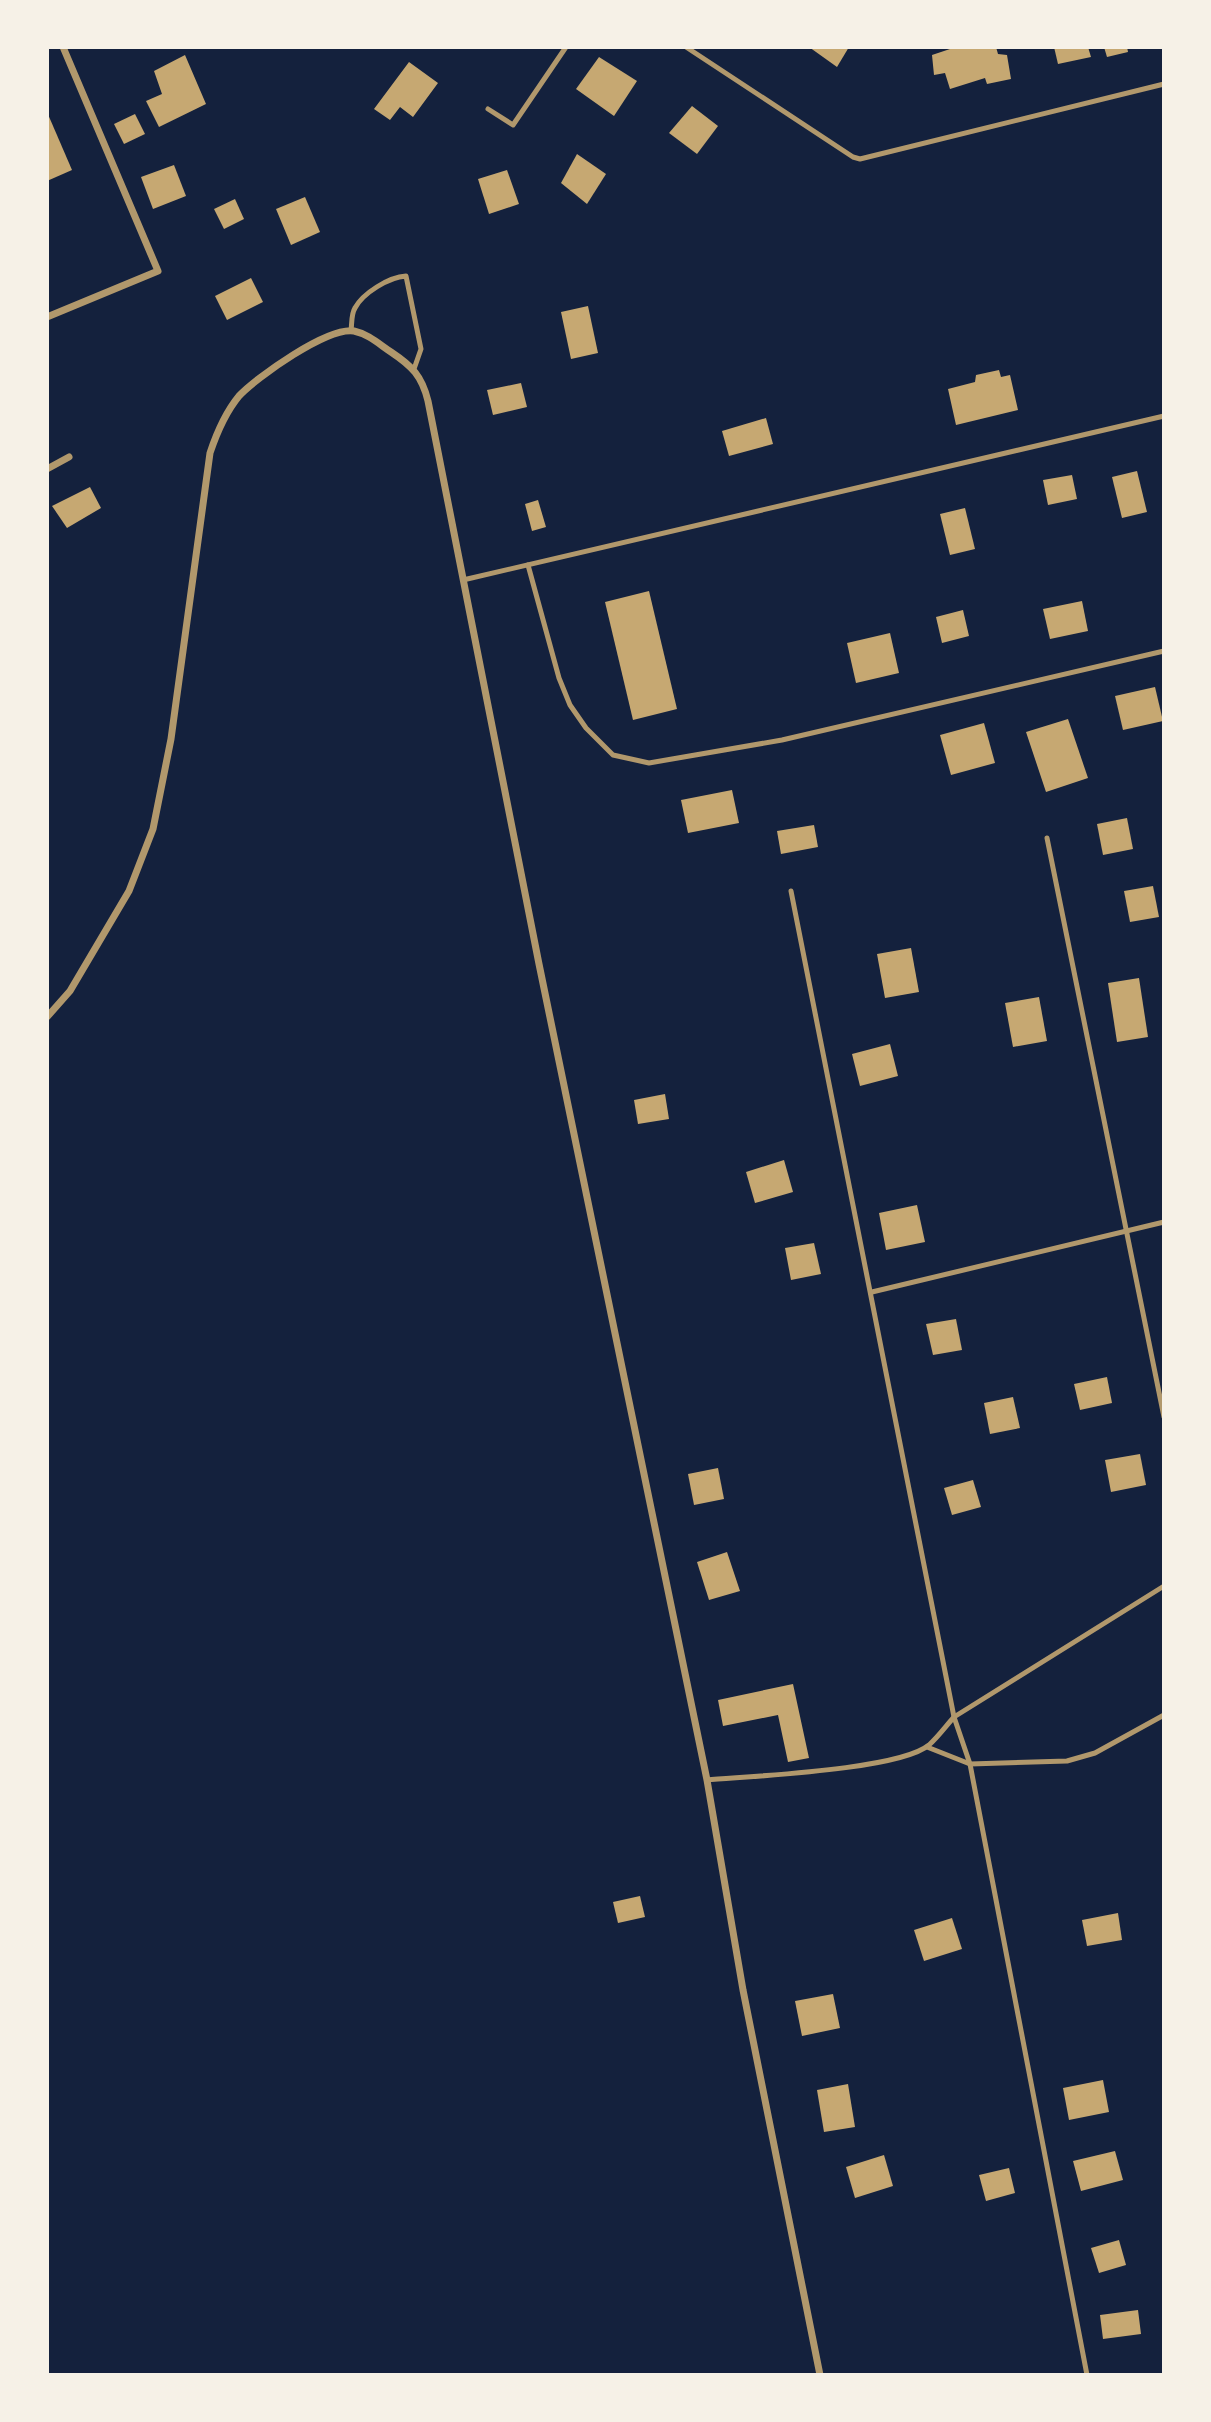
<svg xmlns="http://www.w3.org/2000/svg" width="1211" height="2422" viewBox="0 0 1211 2422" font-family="'Alegreya Sans',sans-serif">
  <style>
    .building { fill: #c6a872 }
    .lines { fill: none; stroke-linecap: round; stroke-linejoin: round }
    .service { stroke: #b1986c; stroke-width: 5 }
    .minor { stroke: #b1986c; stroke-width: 7 }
  </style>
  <rect width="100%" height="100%" fill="#14213d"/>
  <!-- building -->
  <g class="building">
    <polygon points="809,47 849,47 837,67"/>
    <polygon points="956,47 996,47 998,54 1007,55 1011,79 987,84 985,78 950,89 945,73 934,75 932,55"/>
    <polygon points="1054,47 1088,47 1091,57 1058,64"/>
    <polygon points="1104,47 1127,47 1128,52 1107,57"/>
    <polygon points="185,55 206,104 159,127 146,101 162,94 154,71"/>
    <polygon points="599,57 637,81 614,116 576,89"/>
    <polygon points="409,62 438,83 413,117 400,107 390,120 374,109"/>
    <polygon points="692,106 718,126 697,154 669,133"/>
    <polygon points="47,112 72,170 47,181"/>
    <polygon points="135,114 145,134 124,144 114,124"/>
    <polygon points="577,154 606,174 587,204 561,183"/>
    <polygon points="174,165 186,196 153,209 141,177"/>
    <polygon points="507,170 519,204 489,214 478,179"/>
    <polygon points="305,197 320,232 291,245 276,209"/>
    <polygon points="235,199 244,219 224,229 214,209"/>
    <polygon points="251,278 263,302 227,320 215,296"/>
    <polygon points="588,306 598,353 571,359 561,312"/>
    <polygon points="999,370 1001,377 1010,375 1018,410 956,425 948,389 975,382 976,375"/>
    <polygon points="521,383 527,407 493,415 487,390"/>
    <polygon points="766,418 773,444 729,456 722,431"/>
    <polygon points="1137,471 1147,512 1122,518 1112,477"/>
    <polygon points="1072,475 1077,499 1048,505 1043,480"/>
    <polygon points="90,487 101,508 67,528 52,506"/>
    <polygon points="538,500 546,527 532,531 525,504"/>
    <polygon points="965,508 975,549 950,555 940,514"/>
    <polygon points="649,591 677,709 633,720 605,602"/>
    <polygon points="1082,601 1088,631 1050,639 1043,609"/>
    <polygon points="963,610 969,636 942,643 936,617"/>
    <polygon points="890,633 899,673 856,683 847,643"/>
    <polygon points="1155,687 1163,721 1123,730 1115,696"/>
    <polygon points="1068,719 1088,778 1046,792 1026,732"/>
    <polygon points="984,723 995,763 951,775 940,735"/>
    <polygon points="732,790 739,823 688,833 681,800"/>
    <polygon points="1127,818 1133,849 1103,855 1097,824"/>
    <polygon points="814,825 818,847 781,854 777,831"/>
    <polygon points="1153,886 1159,917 1130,922 1124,891"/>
    <polygon points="911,948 919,992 885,998 877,954"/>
    <polygon points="1139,978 1148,1037 1117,1042 1108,983"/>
    <polygon points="1039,997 1047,1041 1013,1047 1005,1003"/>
    <polygon points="890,1044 898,1076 860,1086 852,1054"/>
    <polygon points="665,1094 669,1119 638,1124 634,1100"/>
    <polygon points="784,1160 793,1192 755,1203 746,1172"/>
    <polygon points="917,1205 925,1242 886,1250 879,1213"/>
    <polygon points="814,1243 821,1274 791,1280 785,1248"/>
    <polygon points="956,1319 962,1350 933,1355 926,1324"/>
    <polygon points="1107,1377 1112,1403 1080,1410 1074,1384"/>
    <polygon points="1013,1397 1020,1428 990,1434 984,1403"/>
    <polygon points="1140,1454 1146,1485 1111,1492 1105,1460"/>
    <polygon points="718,1468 724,1499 694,1505 688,1474"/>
    <polygon points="973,1480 981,1507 952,1515 944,1488"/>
    <polygon points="727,1552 740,1591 709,1600 697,1562"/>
    <polygon points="793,1684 809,1758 788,1762 778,1715 723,1726 718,1700"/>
    <polygon points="640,1896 645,1917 618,1923 613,1902"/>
    <polygon points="1118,1913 1122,1940 1087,1946 1082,1920"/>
    <polygon points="952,1918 962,1949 924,1961 914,1930"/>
    <polygon points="833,1994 840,2028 802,2036 795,2001"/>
    <polygon points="1103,2080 1109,2112 1069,2120 1063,2088"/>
    <polygon points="848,2084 855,2127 824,2132 817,2090"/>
    <polygon points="1115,2151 1123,2180 1081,2191 1073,2161"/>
    <polygon points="884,2155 893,2186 855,2198 846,2167"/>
    <polygon points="1009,2168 1015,2193 986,2201 979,2175"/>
    <polygon points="1119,2240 1126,2265 1099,2273 1091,2248"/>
    <polygon points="1138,2310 1141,2334 1103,2339 1100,2315"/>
  </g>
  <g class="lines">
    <!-- service -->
    <g class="service">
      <polyline points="686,47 853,157 860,159 1164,84"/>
      <polyline points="488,109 513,125 566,47"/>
      <path d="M351,331C352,324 351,314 355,308C363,293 389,277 406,276L421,349L414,369"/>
      <polyline points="528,565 559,678 570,705 586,728 613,755 649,763 782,740 1164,651"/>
      <polyline points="463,580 1164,416"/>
      <polyline points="1047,838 1164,1417"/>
      <polyline points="791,891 954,1717 970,1764 1087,2375"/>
      <polyline points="872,1292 1164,1222"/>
      <polyline points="927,1747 970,1764 1067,1761 1095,1753 1164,1715"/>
      <path d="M707,1780C751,1776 899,1770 929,1745C938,1737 946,1726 954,1717L1164,1586"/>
    </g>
    <!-- minor -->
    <g class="minor">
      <polyline points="47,317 158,271 63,47"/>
      <polyline points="47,469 69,457"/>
      <path d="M47,1017L70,991L129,891L153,829L171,739L210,453C217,432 225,413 239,396C257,377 327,327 354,331C368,334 379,344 391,352C412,366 422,376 428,401L539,964L707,1780L743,1990L820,2375"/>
    </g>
  </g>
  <!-- border -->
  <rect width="1211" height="2422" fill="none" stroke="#f6f1e7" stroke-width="98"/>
</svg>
